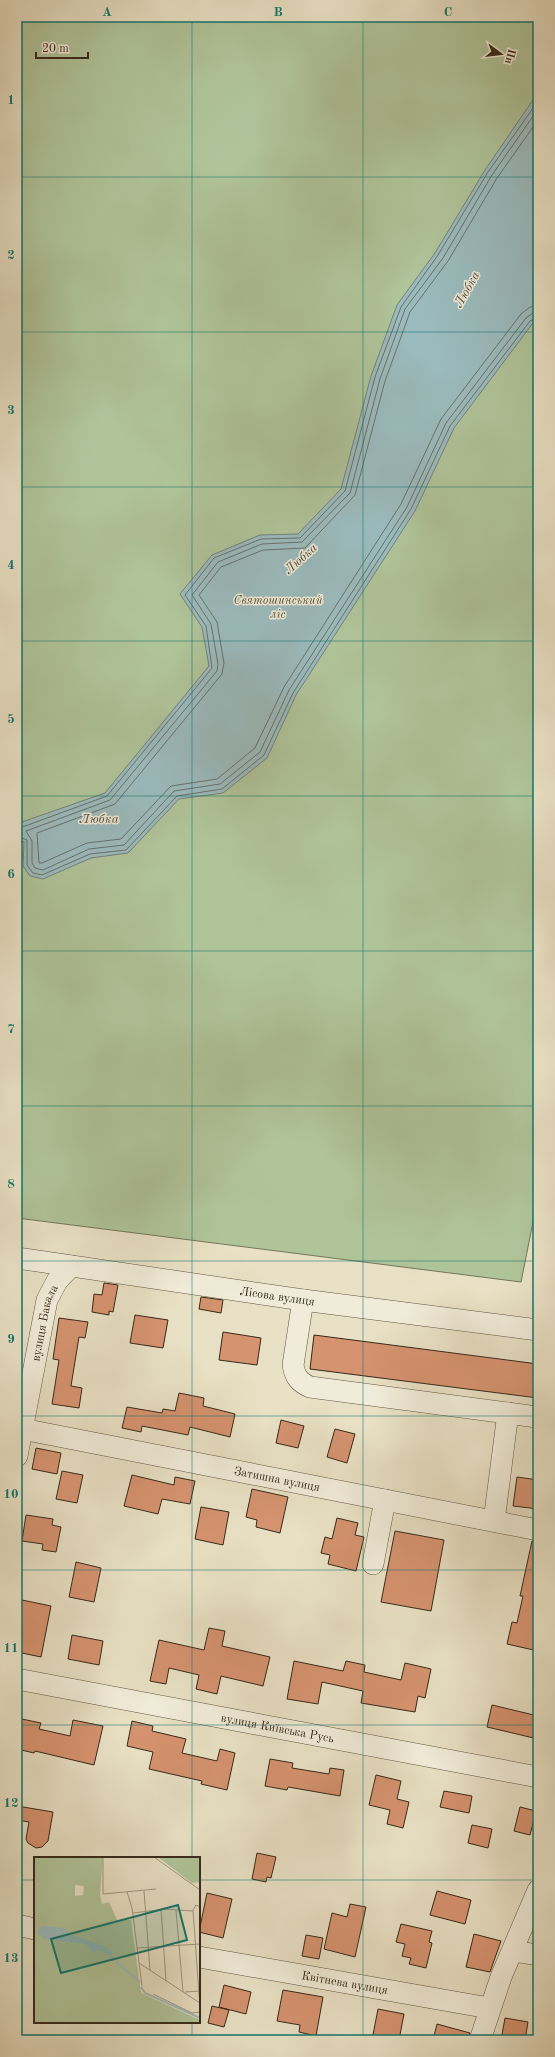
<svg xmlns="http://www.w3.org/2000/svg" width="555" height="2057" viewBox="0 0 555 2057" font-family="'Old Standard TT',serif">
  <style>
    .green { fill: #b0c49a; stroke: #72765a }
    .water { fill: #9bbbbe; stroke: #72817c }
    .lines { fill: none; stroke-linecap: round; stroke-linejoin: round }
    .shore { stroke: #68726c; stroke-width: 1 }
    .building { fill: #d69370; stroke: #352919 }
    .minor-casing { stroke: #625744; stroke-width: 22 }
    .minor { stroke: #f1ecd9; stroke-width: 21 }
    .grid { fill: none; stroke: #0f766e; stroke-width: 1; stroke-opacity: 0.55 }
    .labels { text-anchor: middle; stroke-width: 3; stroke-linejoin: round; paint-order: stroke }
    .park-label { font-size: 12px; font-style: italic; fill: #545039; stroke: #f1ecd9 }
    .street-label { font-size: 12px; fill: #352919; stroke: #f1ecd9 }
    .water-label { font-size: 13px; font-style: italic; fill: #4e4e42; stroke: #f1ecd9 }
    .inset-river { fill: none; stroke: #9bbbbe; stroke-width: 2 }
    .inset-road { fill: none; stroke: #a19780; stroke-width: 1 }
    .view { fill: #0f766e; fill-opacity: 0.15; stroke: #0f766e; stroke-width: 2 }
    .inset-edge { fill: none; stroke: #352919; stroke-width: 2 }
    .neatline { fill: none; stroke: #0f766e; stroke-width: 1.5 }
    .grid-label { font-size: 13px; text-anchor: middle; font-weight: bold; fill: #0f766e }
  </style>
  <rect width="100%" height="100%" fill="#e9e1c5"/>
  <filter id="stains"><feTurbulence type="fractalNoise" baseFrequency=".005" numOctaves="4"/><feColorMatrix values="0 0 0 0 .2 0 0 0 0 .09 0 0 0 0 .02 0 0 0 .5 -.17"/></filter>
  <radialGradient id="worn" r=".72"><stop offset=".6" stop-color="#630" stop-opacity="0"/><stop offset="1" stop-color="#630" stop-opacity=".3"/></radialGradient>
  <!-- green -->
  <polygon class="green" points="17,17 538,17 538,1197 521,1282 17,1218"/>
  <!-- water -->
  <polygon class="water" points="538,84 538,320 533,323 454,428 415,511 296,695 267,758 223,793 179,799 128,853 91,858 43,879 30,876 23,866 24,841 17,845 17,826 22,822 105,793 209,666 202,627 180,594 212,555 260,535 298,534 341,489 371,376 397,305 435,253 485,170 535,97"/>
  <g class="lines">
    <!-- shore -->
    <g class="shore">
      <polyline points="538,109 492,175 443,258 405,309 380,379 350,493 302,542 262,544 218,562 192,595 211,624 218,664 217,671 110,800 26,831 32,841 32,863 35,868 43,870 89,849 124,845 174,791 220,784 260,752 289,690 407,507 446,423 526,318 533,313 538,312"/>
      <polyline points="538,120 497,178 448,261 410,312 385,381 355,495 305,548 263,550 221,567 199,595 217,622 224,663 222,674 115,804 37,833 39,863 42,863 87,843 121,839 171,786 217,779 255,748 284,687 401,504 441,419 521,314 530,307 538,306"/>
      <polyline points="17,829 107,796 212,668 206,626 185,595 214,558 261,539 300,538 345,491 375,377 401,307 438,255 488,172 538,101"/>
      <polyline points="17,840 22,838 27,840 27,865 33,873 42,875 90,854 126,850 177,796 222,789 264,755 293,693 411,509 450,426 530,321 538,317"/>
    </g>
  </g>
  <!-- building -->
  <g class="building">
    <polygon points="104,1283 118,1285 113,1312 109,1311 109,1315 92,1312 94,1294 102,1295"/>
    <polygon points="201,1297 223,1300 221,1313 199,1309"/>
    <polygon points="135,1315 168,1320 163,1348 130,1343"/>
    <polygon points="59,1318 88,1322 85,1338 79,1337 71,1386 82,1388 79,1408 52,1404 59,1360 53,1359"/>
    <polygon points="223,1332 261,1338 257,1365 219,1360"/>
    <polygon points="314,1335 538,1364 538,1398 310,1369"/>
    <polygon points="179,1393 204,1398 203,1406 235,1414 230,1437 190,1427 188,1435 142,1426 141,1432 122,1428 127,1407 162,1413 163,1409 175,1411"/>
    <polygon points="281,1420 304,1426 298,1448 276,1443"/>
    <polygon points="335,1429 355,1434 347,1463 327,1457"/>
    <polygon points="36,1448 61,1453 57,1474 32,1469"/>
    <polygon points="62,1471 83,1475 77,1503 56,1499"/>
    <polygon points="132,1475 174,1485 175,1477 195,1481 190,1504 162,1499 158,1514 124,1506"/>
    <polygon points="517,1477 538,1480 538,1509 513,1506"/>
    <polygon points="252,1489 288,1497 280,1533 256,1527 257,1520 246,1517"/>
    <polygon points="201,1507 229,1512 223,1545 195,1539"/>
    <polygon points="26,1515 53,1519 52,1525 61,1527 56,1552 42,1550 43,1544 22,1541"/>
    <polygon points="337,1518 358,1523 355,1535 364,1537 356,1571 328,1564 330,1555 321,1553 325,1537 332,1539"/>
    <polygon points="395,1531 444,1540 431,1611 381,1602"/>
    <polygon points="532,1541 538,1542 538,1651 507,1644 512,1622 517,1623 523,1596 520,1596"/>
    <polygon points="76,1562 101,1568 94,1602 69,1597"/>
    <polygon points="22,1600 51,1606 41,1657 17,1652 17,1622"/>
    <polygon points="209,1628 225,1631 222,1646 270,1657 263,1686 221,1676 217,1694 196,1689 199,1675 169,1668 166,1684 150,1681 159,1640 204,1650"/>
    <polygon points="72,1635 103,1641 99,1665 68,1659"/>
    <polygon points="294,1661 343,1671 346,1661 365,1665 364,1672 401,1680 405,1663 431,1669 425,1698 418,1696 415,1712 361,1703 363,1691 322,1682 318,1704 287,1699"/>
    <polygon points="492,1705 538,1716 538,1739 487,1727"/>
    <polygon points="17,1718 41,1723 39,1729 70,1736 73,1720 103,1726 94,1765 35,1751 34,1753 17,1749"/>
    <polygon points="132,1721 153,1726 152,1731 186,1739 182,1753 217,1761 220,1749 235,1753 227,1790 201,1784 202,1781 149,1769 153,1752 127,1746"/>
    <polygon points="270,1759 293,1763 292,1768 329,1774 330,1768 344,1770 340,1796 288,1787 287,1790 265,1786"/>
    <polygon points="376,1775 401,1781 397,1799 409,1802 403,1828 387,1824 390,1810 369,1805"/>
    <polygon points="444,1791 472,1796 469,1813 440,1807"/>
    <polygon points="17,1806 53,1812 48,1841 42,1847 36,1848 28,1843 26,1839 29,1822 17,1820"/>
    <polygon points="520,1807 536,1811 530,1835 514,1831"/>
    <polygon points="472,1825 492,1829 488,1848 468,1843"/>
    <polygon points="257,1853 276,1857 271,1878 267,1877 266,1882 252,1879"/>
    <polygon points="437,1891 471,1900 465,1924 430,1915"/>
    <polygon points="207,1893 232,1899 223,1938 199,1932"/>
    <polygon points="350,1904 366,1907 355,1957 324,1949 332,1913 347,1917"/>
    <polygon points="401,1924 432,1931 429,1942 432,1943 426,1968 409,1964 411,1958 402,1956 405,1944 396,1942"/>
    <polygon points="474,1934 501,1941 490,1972 466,1967"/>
    <polygon points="306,1935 323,1938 319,1959 302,1956"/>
    <polygon points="224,1985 251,1992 246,2014 219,2007"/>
    <polygon points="283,1990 323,1997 316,2036 299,2032 300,2025 277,2021"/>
    <polygon points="212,2006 229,2010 224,2027 208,2023"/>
    <polygon points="378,2009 404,2014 399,2040 372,2040"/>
    <polygon points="505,2018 528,2022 525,2040 501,2040"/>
    <polygon points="437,2024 470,2033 468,2040 433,2040"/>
  </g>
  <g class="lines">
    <!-- minor casing -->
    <g class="minor-casing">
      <g id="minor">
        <path id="s1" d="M17,1258L303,1300L538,1330"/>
        <path d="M303,1300L293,1365C295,1377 299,1382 310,1387L537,1417"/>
        <path id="s2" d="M17,1428L538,1530"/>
        <path id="s3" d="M17,1456L47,1300L57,1281L71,1266"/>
        <polyline points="494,1521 508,1413"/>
        <polyline points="373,1564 385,1500"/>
        <path id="s4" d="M17,1679L538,1777"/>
        <polyline points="17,1925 35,1929"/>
        <polyline points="513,1951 538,1955"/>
        <path id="s5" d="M199,1957L489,2008"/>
        <polyline points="480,2040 501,1977 538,1890"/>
      </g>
    </g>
    <!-- minor -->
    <use href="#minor" class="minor"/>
  </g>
  <!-- grid -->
  <path class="grid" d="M192,17V1858M363,17V2040M17,177H538M17,332H538M17,487H538M17,641H538M17,796H538M17,951H538M17,1106H538M17,1261H538M17,1416H538M17,1570H538M17,1725H538M17,1880H35M199,1880H538M192,2022V2040"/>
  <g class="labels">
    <!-- park labels -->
    <g class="park-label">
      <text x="278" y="604">Святошинський<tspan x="278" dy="14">ліс</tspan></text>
    </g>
    <!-- street labels -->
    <g class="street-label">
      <text dy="4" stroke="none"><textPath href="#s1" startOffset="263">Лісова вулиця</textPath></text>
      <text dy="4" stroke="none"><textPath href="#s3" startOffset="136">вулиця Бакала</textPath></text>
      <text dy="4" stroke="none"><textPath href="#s2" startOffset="265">Затишна вулиця</textPath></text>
      <text dy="4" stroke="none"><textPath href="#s4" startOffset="265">вулиця Київська Русь</textPath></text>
      <text dy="4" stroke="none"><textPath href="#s5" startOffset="148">Квітнева вулиця</textPath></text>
    </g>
    <!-- water labels -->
    <g class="water-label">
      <text transform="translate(466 289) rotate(-61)" y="5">Любка</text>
      <text transform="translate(300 558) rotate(-42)" y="5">Любка</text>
      <text x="99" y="823">Любка</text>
    </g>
  </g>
  <!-- overview -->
  <g transform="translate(34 1857)">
    <rect width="166" height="166" fill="#e9e1c5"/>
    <path d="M0,0H69L66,38L68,47L75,45L83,63H97L107,136L166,163V166H0ZM41,28L50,29L49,38L41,39ZM124,0H166V25L158,26Z" fill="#b0c49a" fill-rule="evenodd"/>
    <path d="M8,69L30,71L38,78L69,88L77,94L81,105L74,97L64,93L60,96L51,87L10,82L3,75Z" fill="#9bbbbe"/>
    <path class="inset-river" d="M81,104L106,125M107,130L111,136L166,161"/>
    <path class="inset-road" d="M69,0V37L122,32M120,0L166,33M110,34L116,113M93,35L98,51L108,129M166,50L162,48L159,53L166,151M127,52L132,124M142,53L149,135M99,56L131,52L159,54M103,91L166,87M105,106L166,146M151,135L166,134M119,137L158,156L166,155"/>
    <path class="view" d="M144,48L153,83L27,116L17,82Z"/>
    <rect width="166" height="166" class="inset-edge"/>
  </g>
  <!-- margin -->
  <rect width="555" height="2057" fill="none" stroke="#e9e1c5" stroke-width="44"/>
  <!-- north arrow -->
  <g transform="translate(501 54) rotate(105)" stroke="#f1ecd9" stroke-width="3" paint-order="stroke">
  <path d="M0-3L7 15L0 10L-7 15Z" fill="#352919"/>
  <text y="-6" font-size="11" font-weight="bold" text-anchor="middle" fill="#352919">Пн</text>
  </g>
  <!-- scale -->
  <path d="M36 52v6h52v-6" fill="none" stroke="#352919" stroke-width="2"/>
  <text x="42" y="52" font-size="12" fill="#352919" stroke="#f1ecd9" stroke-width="3" paint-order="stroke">20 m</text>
  <rect x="22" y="22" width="511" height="2013" class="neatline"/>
  <g class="grid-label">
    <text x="107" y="16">A</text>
    <text x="278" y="16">B</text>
    <text x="448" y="16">C</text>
    <text x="11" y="104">1</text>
    <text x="11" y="259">2</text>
    <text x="11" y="414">3</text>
    <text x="11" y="569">4</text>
    <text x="11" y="723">5</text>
    <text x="11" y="878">6</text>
    <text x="11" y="1033">7</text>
    <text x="11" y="1188">8</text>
    <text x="11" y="1343">9</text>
    <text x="11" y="1498">10</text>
    <text x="11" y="1652">11</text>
    <text x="11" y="1807">12</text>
    <text x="11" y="1962">13</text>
  </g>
  <rect width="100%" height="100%" filter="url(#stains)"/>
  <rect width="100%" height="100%" fill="url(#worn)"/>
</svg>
